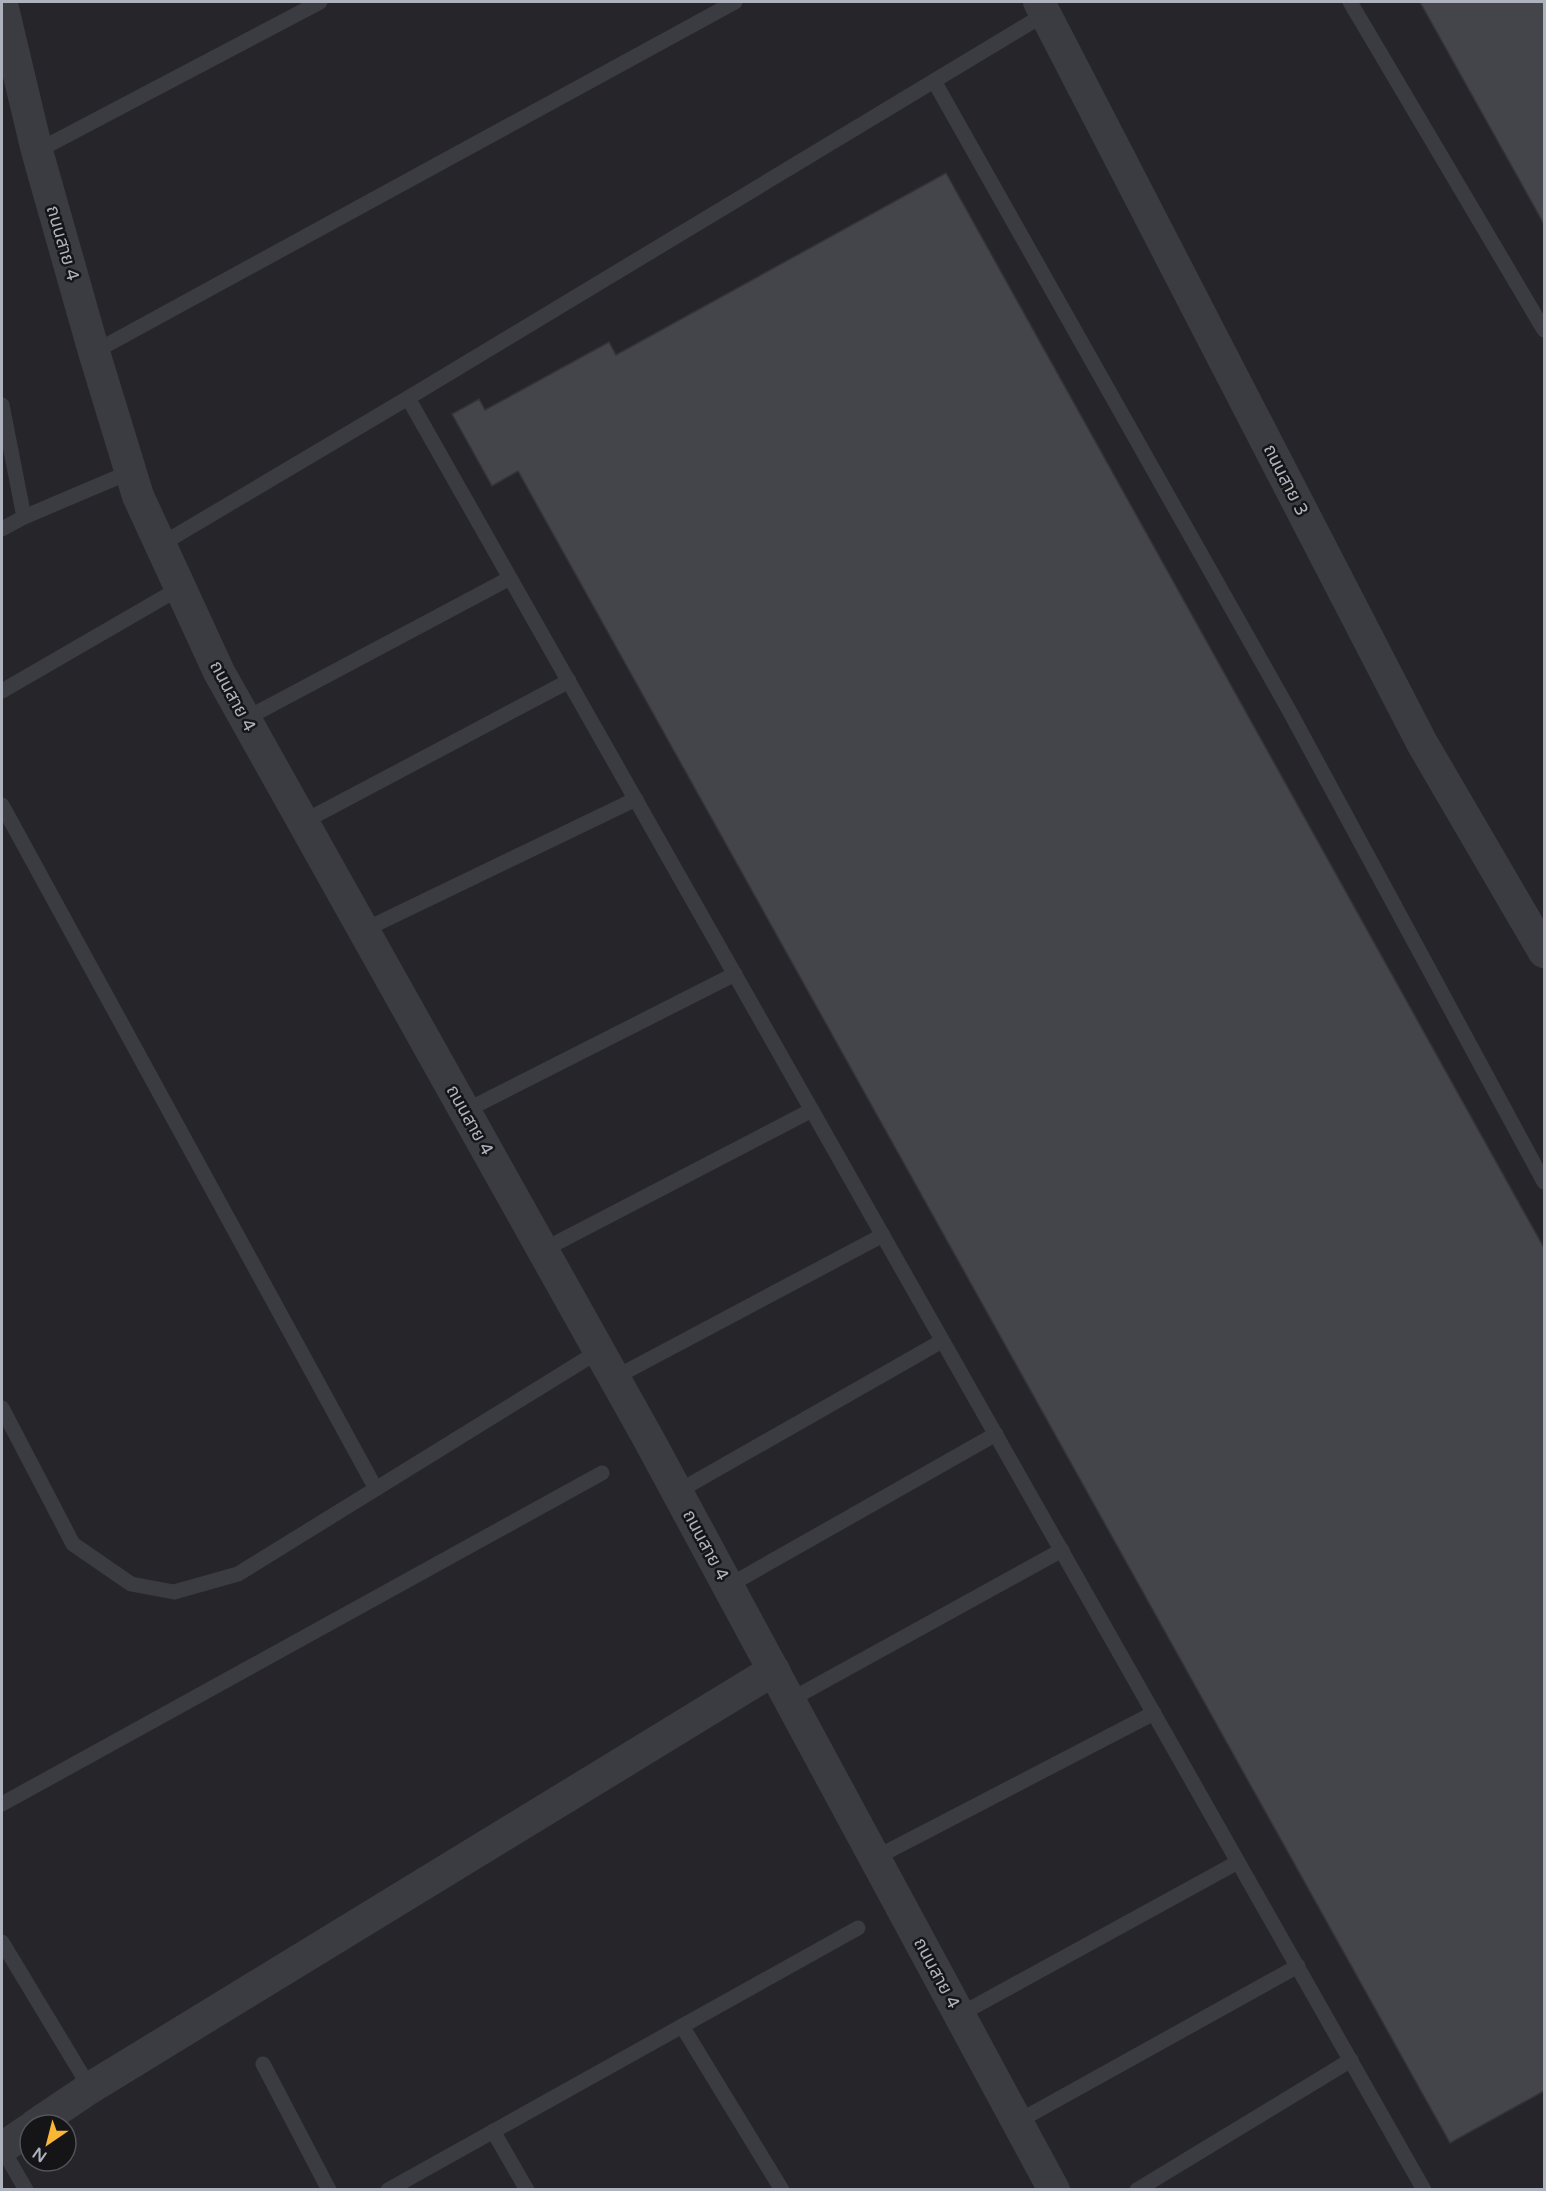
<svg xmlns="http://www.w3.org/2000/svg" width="1546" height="2191" viewBox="0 0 1546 2191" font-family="'Varela Round','Noto Sans Thai',sans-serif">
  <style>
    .built { fill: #26262a; fill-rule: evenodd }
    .building { fill: #44454a; stroke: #343439; stroke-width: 1.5 }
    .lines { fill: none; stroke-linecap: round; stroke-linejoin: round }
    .service { stroke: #3b3c42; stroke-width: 15 }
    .minor { stroke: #3b3c42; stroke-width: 32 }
    .labels { text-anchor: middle; stroke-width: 5; stroke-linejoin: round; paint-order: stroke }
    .street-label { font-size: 18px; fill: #adb2bd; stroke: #151518 }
  </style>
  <rect width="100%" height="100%" fill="#1a1a1d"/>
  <!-- built -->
  <path class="built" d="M2,2H1544V2189L2,2190ZM30,2125H66V2161H30Z"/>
  <!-- building -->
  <g class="building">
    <polygon points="1420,2 1544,2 1544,224"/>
    <polygon points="946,173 1544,1248 1544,2091 1450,2143 518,471 492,486 452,414 479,399 485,410 609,342 616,355"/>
  </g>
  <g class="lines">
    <!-- service -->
    <g class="service">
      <polyline points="1350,2 1544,330"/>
      <polyline points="934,81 1290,712 1544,1182"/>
      <polyline points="37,151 320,2"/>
      <polyline points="94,352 735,2"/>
      <polyline points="408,398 1045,14"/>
      <polyline points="2,405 24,517"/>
      <polyline points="2,529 24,517 130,472"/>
      <polyline points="160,545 408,398 1424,2190"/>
      <polyline points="2,691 180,588"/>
      <polyline points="245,719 510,578"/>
      <polyline points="2,805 376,1489"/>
      <polyline points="303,822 569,681"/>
      <polyline points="364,930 636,799"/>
      <polyline points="465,1111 735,974"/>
      <polyline points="543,1250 812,1110"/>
      <polyline points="614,1378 883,1235"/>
      <polyline points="2,1408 73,1544 131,1584 174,1592 238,1574 599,1351"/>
      <polyline points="677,1492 942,1341"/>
      <polyline points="728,1586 996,1434"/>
      <polyline points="790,1700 1062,1550"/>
      <polyline points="2,1804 602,1473"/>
      <polyline points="875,1858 1154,1713"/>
      <polyline points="2,1942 90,2088"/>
      <polyline points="959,2015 1238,1862"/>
      <polyline points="682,2026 782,2190"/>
      <polyline points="263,2064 329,2190"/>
      <polyline points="1017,2122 1298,1966"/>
      <polyline points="493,2131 527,2190"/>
      <polyline points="2,2148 26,2190"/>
      <polyline points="388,2190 858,1928"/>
      <polyline points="1137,2190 1351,2060"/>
    </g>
    <!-- minor -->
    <g class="minor">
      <polyline points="1039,2 1422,743 1544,952"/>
      <polyline points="2,4 37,151 94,352 138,496 219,672 648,1438 1054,2190"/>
      <polyline points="35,2125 90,2088 774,1670"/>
      <polyline points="2,2148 30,2129"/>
    </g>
  </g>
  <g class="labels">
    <!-- street labels -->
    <g class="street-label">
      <text transform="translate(63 243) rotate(74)" y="6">ถนนสาย 4</text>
      <text transform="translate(1286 480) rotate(63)" y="6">ถนนสาย 3</text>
      <text transform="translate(233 696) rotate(62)" y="6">ถนนสาย 4</text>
      <text transform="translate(470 1120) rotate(61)" y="6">ถนนสาย 4</text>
      <text transform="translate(706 1545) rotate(62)" y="6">ถนนสาย 4</text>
      <text transform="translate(937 1973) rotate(62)" y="6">ถนนสาย 4</text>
    </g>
  </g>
  <!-- border -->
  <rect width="1546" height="2191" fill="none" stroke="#adb2bd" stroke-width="6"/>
  <!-- north arrow -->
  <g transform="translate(48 2143) rotate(215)"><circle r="28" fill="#151518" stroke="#52545a" stroke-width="1.5"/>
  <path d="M0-4.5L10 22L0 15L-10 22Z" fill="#fab635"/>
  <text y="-9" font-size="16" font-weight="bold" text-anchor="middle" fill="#adb2bd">N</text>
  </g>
</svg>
